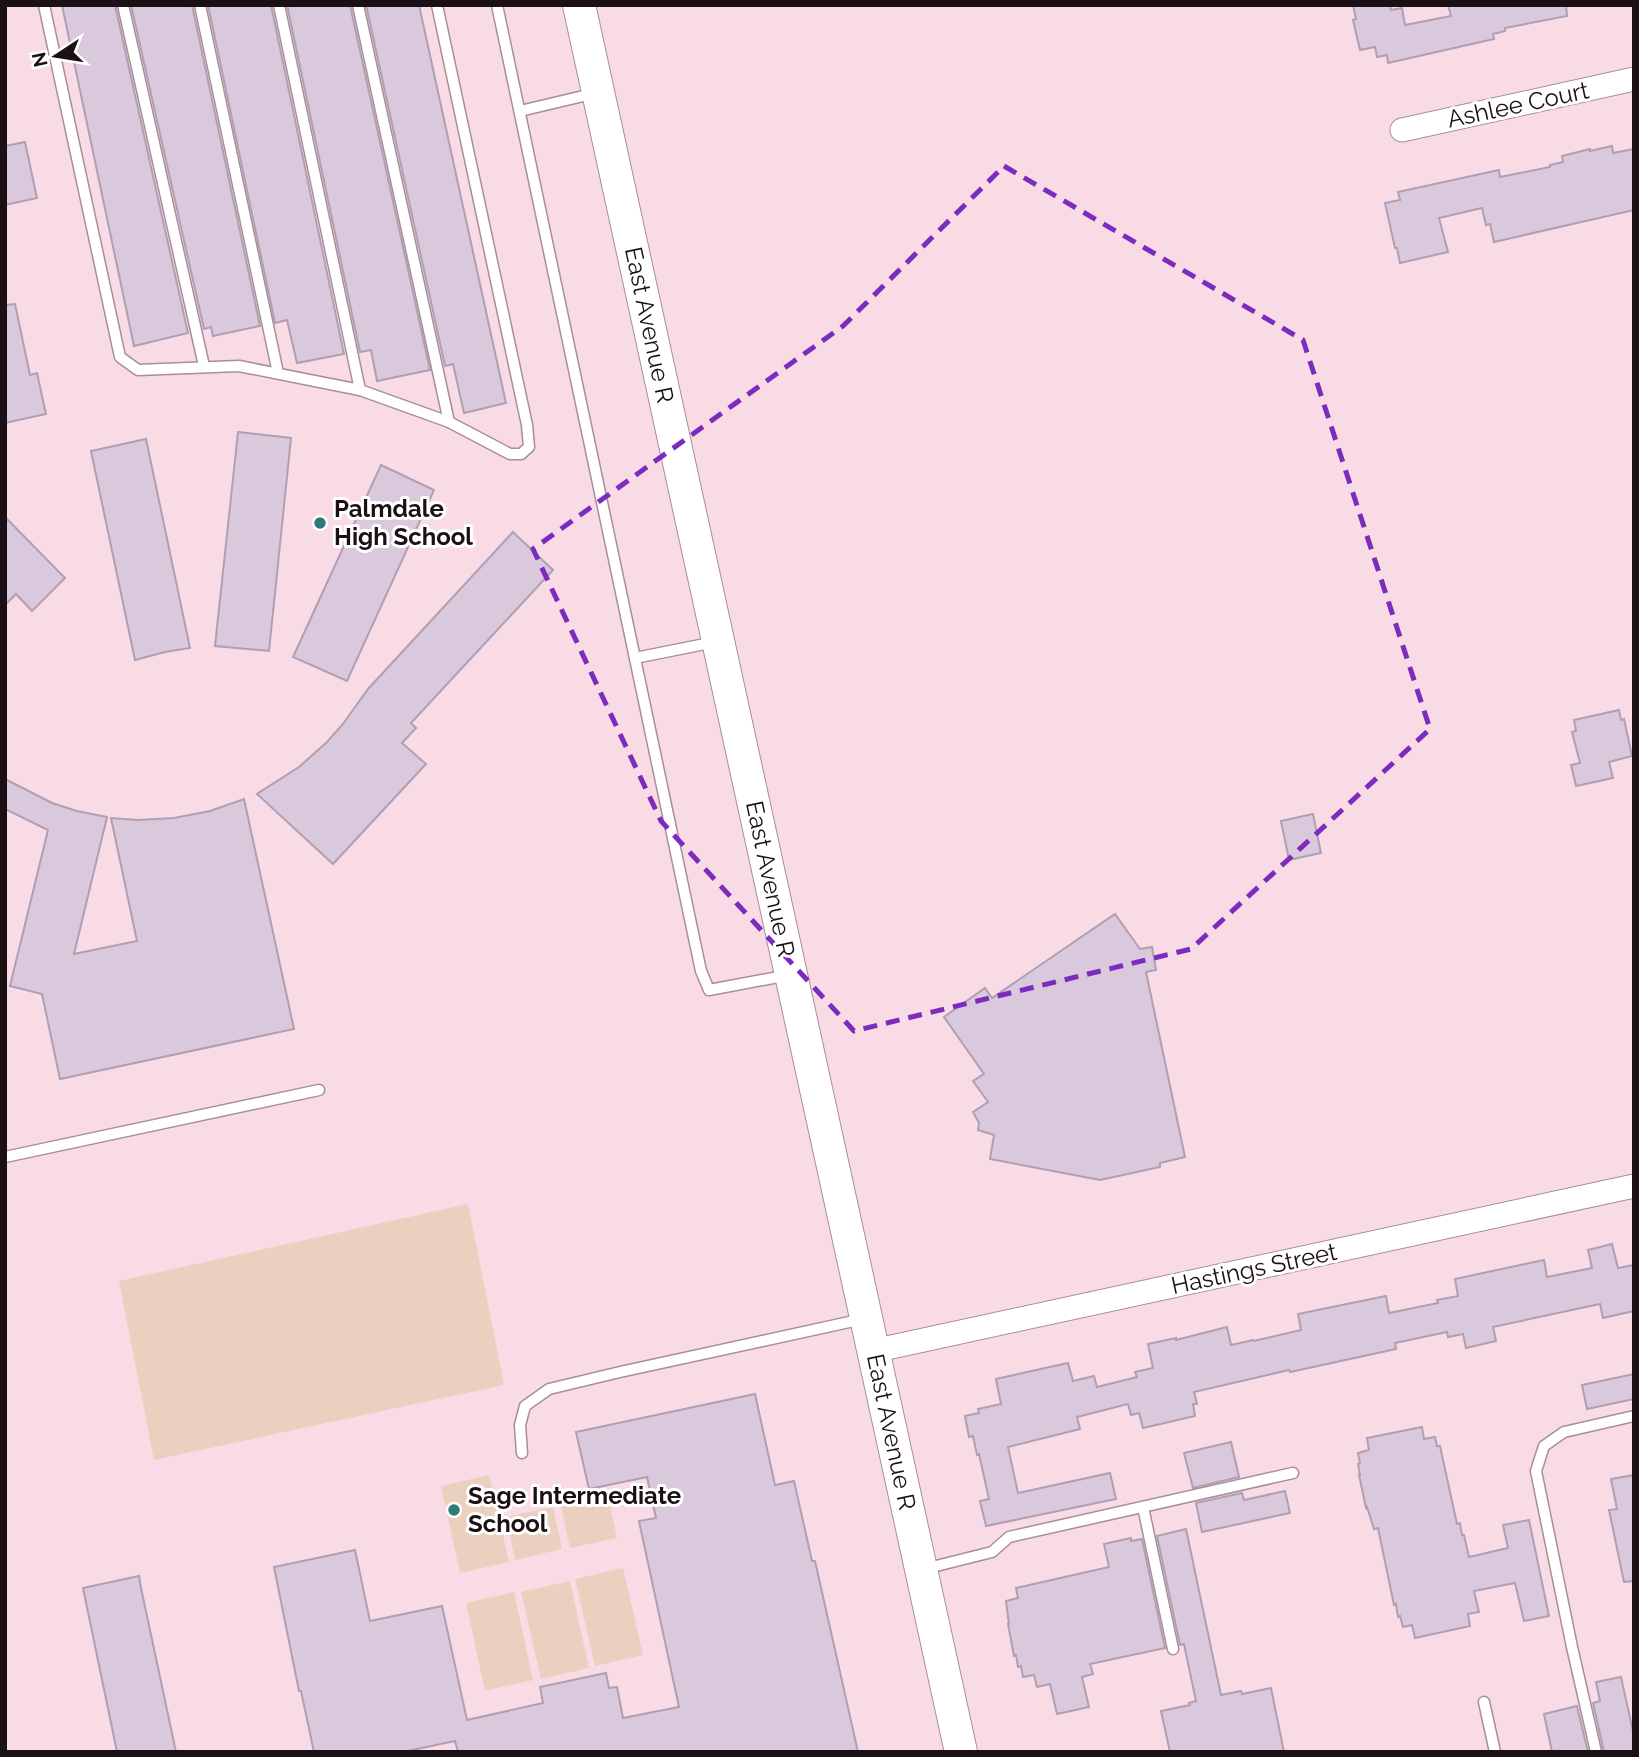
<svg xmlns="http://www.w3.org/2000/svg" width="1639" height="1757" viewBox="0 0 1639 1757" font-family="Raleway,sans-serif">
  <style>
    .garden { fill: #ead1bf }
    .building { fill: #dac8dd; stroke: #b09fb3; stroke-width: 2 }
    .lines { fill: none; stroke-linecap: round; stroke-linejoin: round }
    .lane-casing { stroke: #a98e98; stroke-width: 13 }
    .street-casing { stroke: #a98e98; stroke-width: 25 }
    .secondary-casing { stroke: #a98e98; stroke-width: 34 }
    .lane { stroke: #fff; stroke-width: 10 }
    .street { stroke: #fff; stroke-width: 23 }
    .secondary { stroke: #fff; stroke-width: 32 }
    .marked { fill: none; stroke: #7b2cbf; stroke-width: 5; stroke-dasharray: 14 9; stroke-linejoin: round }
    .poi-dot { fill: #317a79; stroke: #fff; stroke-width: 2.5 }
    .labels { text-anchor: middle; stroke-width: 6; stroke-linejoin: round; paint-order: stroke }
    .street-label { font-size: 24px; fill: #1b1115; stroke: #fff }
    .poi-label { font-size: 24px; font-weight: bold; fill: #1b1115; stroke: #fff; text-anchor: start }
  </style>
  <rect width="100%" height="100%" fill="#f8dbe5"/>
  <!-- garden -->
  <g class="garden">
    <polygon points="468,1204 504,1385 154,1460 119,1281"/>
    <polygon points="489,1475 509,1562 460,1573 441,1486"/>
    <polygon points="608,1496 617,1538 570,1548 561,1506"/>
    <polygon points="553,1507 562,1549 515,1560 506,1517"/>
    <polygon points="623,1568 643,1655 595,1666 575,1579"/>
    <polygon points="570,1581 589,1668 541,1679 521,1592"/>
    <polygon points="514,1592 533,1680 485,1691 466,1603"/>
  </g>
  <!-- building -->
  <g class="building">
    <polygon points="62,5 115,5 188,333 134,346"/>
    <polygon points="131,5 192,5 260,326 213,336 211,327 204,329"/>
    <polygon points="208,5 271,5 344,354 297,363 287,320 275,323"/>
    <polygon points="287,5 350,5 430,370 377,381 371,350 360,352"/>
    <polygon points="366,5 419,5 506,403 464,413 453,364 445,366"/>
    <polygon points="1353,5 1390,5 1391,10 1402,8 1405,25 1451,16 1448,5 1566,5 1567,16 1505,28 1505,31 1493,34 1494,39 1388,63 1387,55 1377,57 1375,47 1360,50 1353,20 1356,19"/>
    <polygon points="25,142 37,198 5,205 5,146"/>
    <polygon points="1612,146 1613,153 1634,149 1634,210 1494,242 1490,224 1486,225 1482,208 1439,218 1448,252 1400,263 1397,248 1395,248 1385,203 1400,200 1398,192 1499,170 1500,177 1550,167 1550,165 1563,162 1562,156 1590,149 1590,151"/>
    <polygon points="15,304 30,375 37,373 46,414 5,423 5,305"/>
    <polygon points="238,432 291,438 269,651 215,646"/>
    <polygon points="146,439 190,648 165,652 135,660 91,451"/>
    <polygon points="381,465 434,490 347,681 293,657"/>
    <polygon points="5,517 65,578 32,611 16,594 5,605"/>
    <polygon points="513,532 553,570 411,723 416,728 402,743 426,764 333,864 257,794 299,767 327,742 343,724 368,689"/>
    <polygon points="1619,710 1621,720 1624,719 1632,756 1609,762 1613,778 1576,786 1571,765 1580,763 1572,732 1576,731 1574,720"/>
    <polygon points="5,779 52,803 77,811 107,817 74,954 137,941 111,818 138,820 174,818 210,811 244,799 294,1029 60,1079 42,994 10,986 48,830 5,809"/>
    <polygon points="1313,814 1321,853 1289,860 1281,821"/>
    <polygon points="1115,914 1140,949 1152,947 1156,970 1146,972 1185,1157 1160,1163 1160,1167 1100,1180 990,1159 994,1135 978,1130 979,1123 973,1112 988,1102 973,1081 984,1074 944,1017 985,988 992,998"/>
    <polygon points="1612,1244 1618,1268 1634,1265 1634,1311 1603,1318 1600,1304 1493,1327 1496,1341 1466,1348 1463,1334 1448,1337 1447,1332 1395,1343 1396,1349 1290,1372 1289,1370 1194,1392 1197,1404 1193,1404 1195,1416 1143,1428 1139,1413 1131,1415 1128,1404 1077,1417 1080,1429 1008,1447 1018,1493 1110,1473 1116,1499 986,1526 980,1501 989,1499 979,1454 977,1455 973,1436 969,1437 965,1416 979,1413 978,1409 1001,1404 996,1379 1068,1363 1073,1381 1094,1376 1097,1387 1137,1377 1135,1372 1153,1368 1148,1344 1176,1338 1176,1340 1227,1327 1231,1345 1253,1340 1254,1341 1301,1330 1298,1314 1386,1296 1389,1313 1438,1303 1437,1300 1458,1296 1455,1279 1544,1260 1547,1277 1592,1268 1588,1250"/>
    <polygon points="1634,1374 1634,1399 1587,1409 1582,1385"/>
    <polygon points="755,1394 775,1485 794,1481 812,1561 815,1561 858,1752 458,1752 455,1741 403,1752 314,1752 301,1691 299,1691 274,1567 355,1550 370,1621 442,1606 467,1720 543,1703 540,1687 606,1673 609,1688 617,1687 623,1718 679,1707 639,1521 656,1518 647,1477 589,1489 576,1432"/>
    <polygon points="1422,1427 1424,1439 1435,1437 1437,1446 1440,1446 1457,1524 1460,1523 1462,1535 1464,1535 1469,1557 1508,1548 1503,1525 1529,1520 1549,1616 1524,1621 1515,1583 1474,1591 1479,1612 1468,1614 1470,1626 1415,1638 1412,1625 1403,1627 1400,1616 1398,1617 1396,1604 1394,1605 1378,1528 1374,1529 1367,1507 1366,1508 1359,1475 1360,1475 1358,1464 1360,1463 1358,1453 1369,1450 1367,1438"/>
    <polygon points="1231,1442 1239,1477 1193,1488 1184,1453"/>
    <polygon points="1634,1475 1634,1581 1624,1582 1609,1510 1617,1509 1611,1479"/>
    <polygon points="1285,1491 1290,1513 1202,1532 1196,1503 1242,1493 1244,1500"/>
    <polygon points="1186,1529 1221,1695 1241,1691 1242,1694 1271,1688 1284,1752 1170,1752 1161,1711 1190,1705 1189,1703 1196,1701 1184,1644 1180,1645 1157,1536"/>
    <polygon points="1131,1538 1131,1541 1142,1539 1165,1648 1090,1664 1093,1674 1082,1677 1089,1707 1057,1714 1050,1684 1037,1687 1034,1675 1023,1677 1021,1666 1018,1667 1016,1655 1014,1656 1008,1624 1009,1624 1006,1601 1018,1598 1016,1588 1109,1567 1104,1544"/>
    <polygon points="139,1576 141,1588 176,1752 117,1752 83,1588"/>
    <polygon points="1621,1677 1634,1736 1634,1752 1604,1752 1593,1703 1600,1701 1596,1682"/>
    <polygon points="1577,1706 1588,1752 1552,1752 1544,1714"/>
  </g>
  <g class="lines">
    <!-- lane casing -->
    <g class="lane-casing">
      <g id="lane">
        <polyline points="44,5 120,357 138,370 239,366 360,390 449,422 510,454 521,454 529,447 527,425 437,5"/>
        <polyline points="123,5 204,366"/>
        <polyline points="200,5 278,373"/>
        <polyline points="279,5 360,390"/>
        <polyline points="358,5 449,422"/>
        <polyline points="497,5 701,971 709,990 789,975"/>
        <polyline points="520,111 596,93"/>
        <polyline points="635,658 715,642"/>
        <polyline points="5,1157 319,1090"/>
        <polyline points="522,1453 520,1425 525,1406 549,1389 620,1372 863,1319"/>
        <polyline points="1143,1507 1173,1649"/>
        <polyline points="924,1569 992,1552 1009,1537 1293,1473"/>
        <polyline points="1484,1702 1495,1752"/>
        <polyline points="1596,1752 1572,1647 1536,1471 1544,1446 1564,1432 1634,1416"/>
      </g>
    </g>
    <!-- street casing -->
    <g class="street-casing">
      <g id="street">
        <polyline points="1402,130 1634,79"/>
        <polyline points="873,1351 1634,1186"/>
      </g>
    </g>
    <!-- secondary casing -->
    <g class="secondary-casing">
      <polyline id="secondary" points="579,5 961,1752"/>
    </g>
    <!-- lane -->
    <use href="#lane" class="lane"/>
    <!-- street -->
    <use href="#street" class="street"/>
    <!-- secondary -->
    <use href="#secondary" class="secondary"/>
  </g>
  <!-- marked area -->
  <path class="marked" d="M1004,166L1303,340L1430,729L1191,949L854,1031L661,821L533,549L843,326Z"/>
  <!-- markers -->
  <g class="poi-dot">
    <circle cx="320" cy="523" r="7"/>
    <circle cx="454" cy="1510" r="7"/>
  </g>
  <g class="labels">
    <!-- street labels -->
    <g class="street-label">
      <text transform="translate(1518 105) rotate(-12)" y="8">Ashlee Court</text>
      <text transform="translate(649 325) rotate(78)" y="8">East Avenue R</text>
      <text transform="translate(770 879) rotate(78)" y="8">East Avenue R</text>
      <text transform="translate(1254 1269) rotate(-12)" y="8">Hastings Street</text>
      <text transform="translate(891 1432) rotate(78)" y="8">East Avenue R</text>
    </g>
    <!-- poi labels -->
    <g class="poi-label">
      <text x="334" y="517">Palmdale<tspan x="334" dy="28">High School</tspan></text>
      <text x="468" y="1504">Sage Intermediate<tspan x="468" dy="28">School</tspan></text>
    </g>
  </g>
  <!-- border -->
  <rect width="1639" height="1757" fill="none" stroke="#1b1115" stroke-width="14"/>
  <!-- north arrow -->
  <g transform="translate(56 56) rotate(258)" stroke="#ffffff" stroke-width="5" paint-order="stroke">
  <path d="M0-5L12 26L0 18L-12 26Z" fill="#1b1115"/>
  <text y="-10" font-size="19" font-weight="bold" text-anchor="middle" fill="#1b1115">N</text>
  </g>
</svg>
